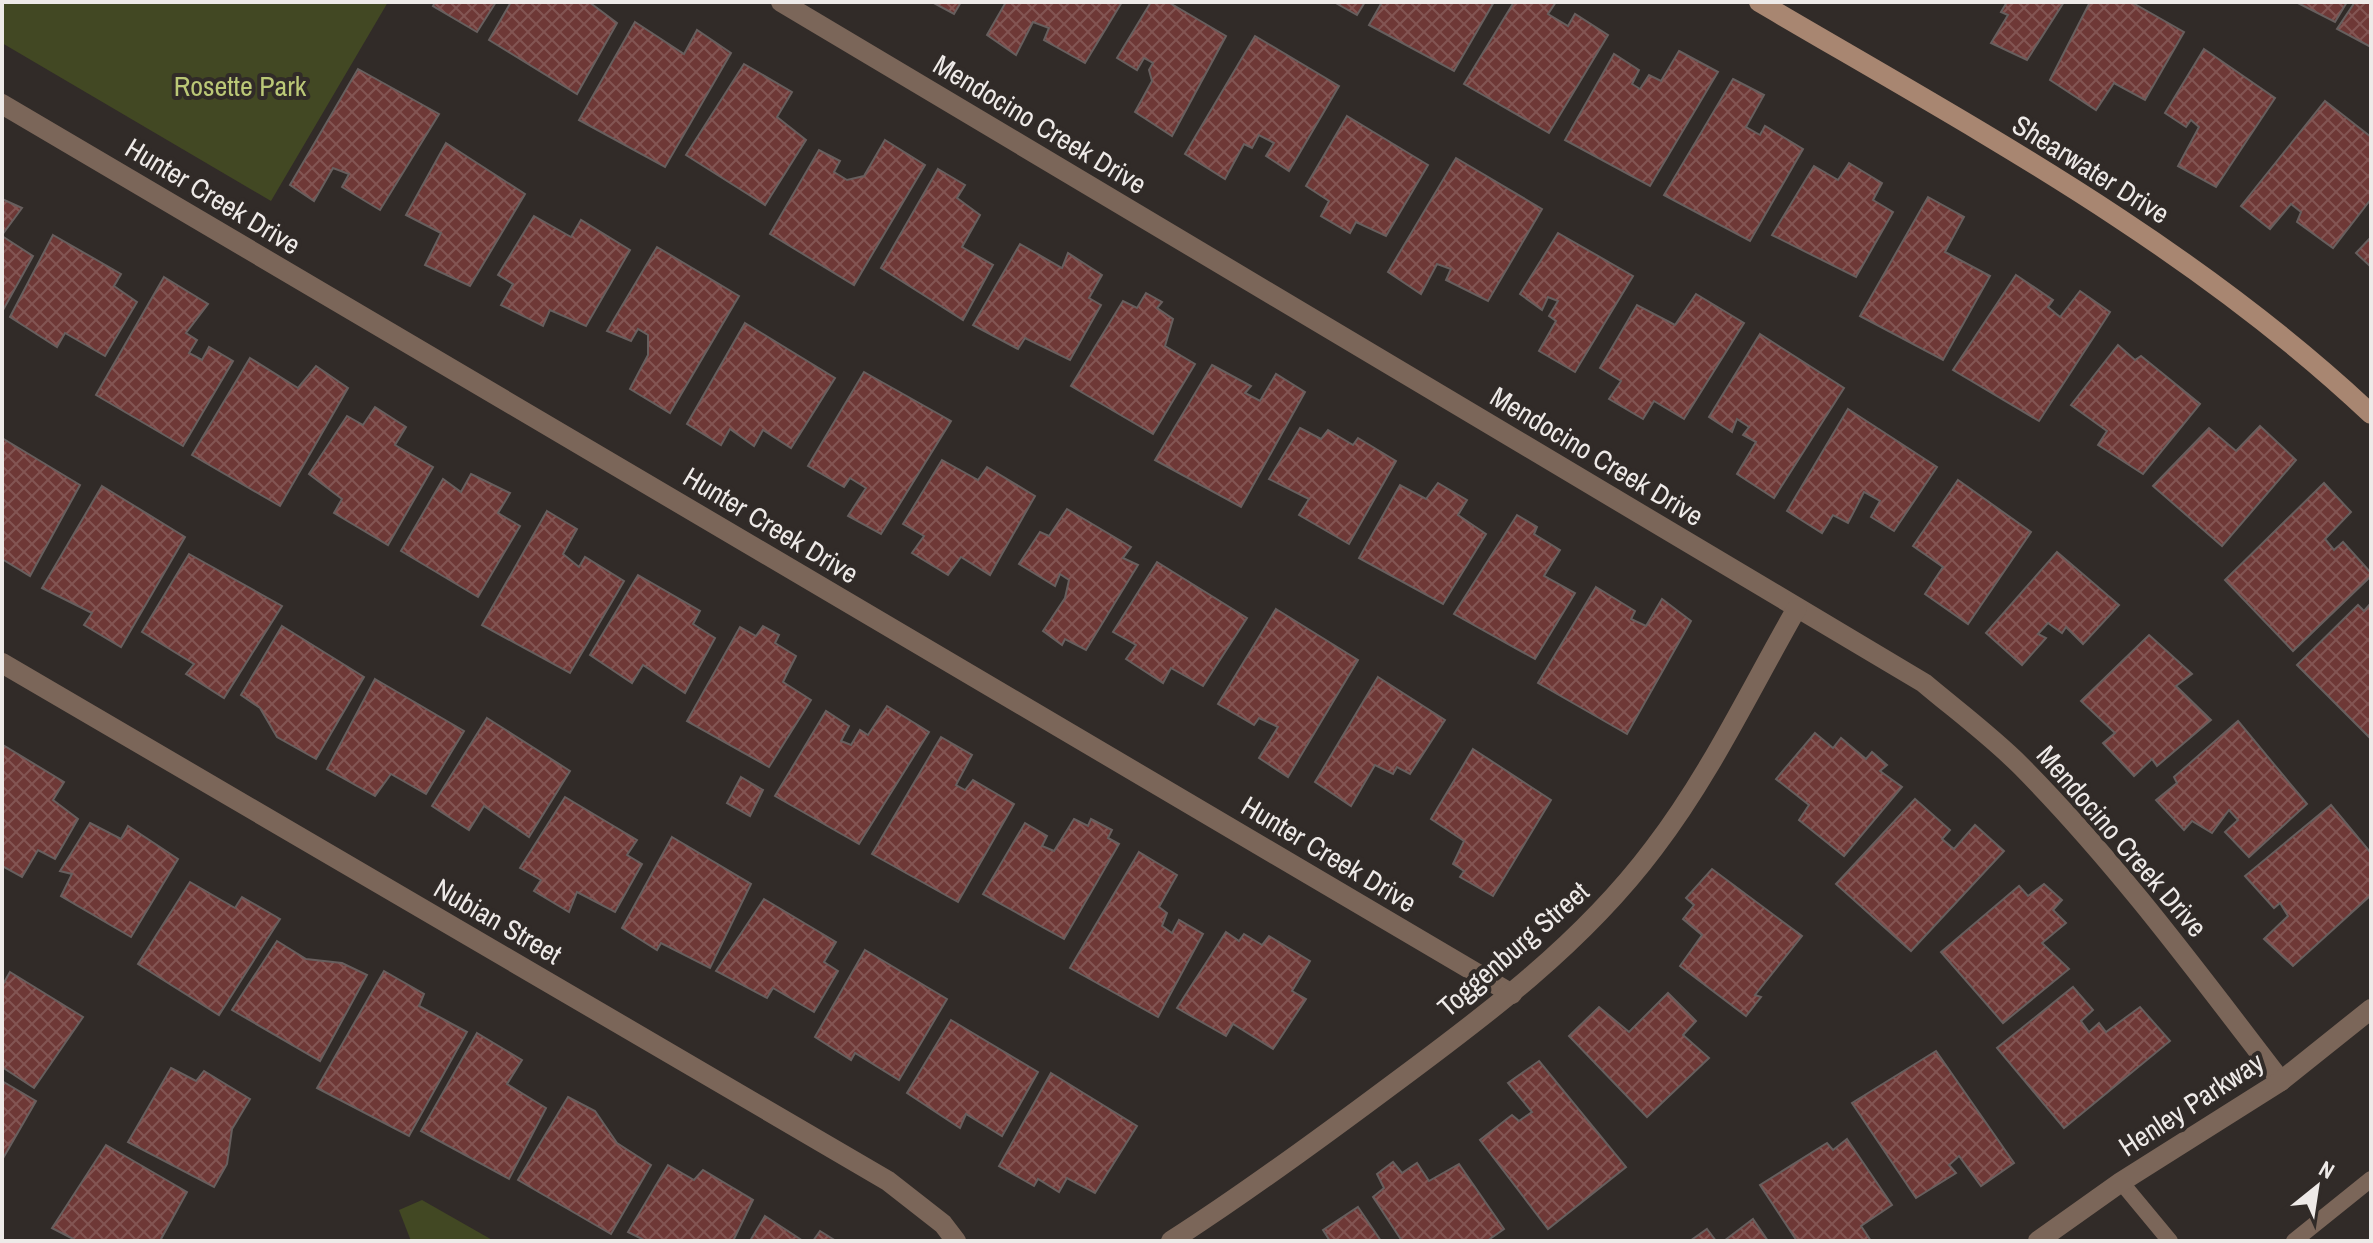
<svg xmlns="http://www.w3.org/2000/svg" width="2373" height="1243" viewBox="0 0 2373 1243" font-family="'Archivo Narrow',sans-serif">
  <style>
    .park { fill: #424823 }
    .building { fill: url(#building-cross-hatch); stroke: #675f5e; stroke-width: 2 }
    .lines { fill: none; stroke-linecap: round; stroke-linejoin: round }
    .lane { stroke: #7b6659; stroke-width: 16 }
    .street { stroke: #7b6659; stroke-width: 20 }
    .secondary { stroke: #a88671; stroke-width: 20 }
    .labels { text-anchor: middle; stroke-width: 8; stroke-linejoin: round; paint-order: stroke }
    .park-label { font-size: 28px; fill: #bbc877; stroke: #312b28 }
    .street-label { font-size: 28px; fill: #eeeae8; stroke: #312b28 }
  </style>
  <defs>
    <pattern id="building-cross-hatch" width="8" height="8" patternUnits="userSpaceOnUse" patternTransform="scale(2)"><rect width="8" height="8" fill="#6e3836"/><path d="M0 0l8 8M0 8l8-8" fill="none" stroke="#835553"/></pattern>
  </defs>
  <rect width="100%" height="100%" fill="#312b28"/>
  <!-- park -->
  <g class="park">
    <polygon points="2,2 388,2 271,201 2,43"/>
    <polygon points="422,1200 494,1241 411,1241 399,1210"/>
  </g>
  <!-- building -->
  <g class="building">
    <polygon points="435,2 496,2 477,32 433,6"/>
    <polygon points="511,2 589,2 617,23 577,94 489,40"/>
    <polygon points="932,2 961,2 954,14"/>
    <polygon points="1006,2 1122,2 1085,63 1044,40 1049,28 1033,22 1016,55 987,35"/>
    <polygon points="1151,2 1168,2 1226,36 1172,136 1135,112 1152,81 1149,70 1153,63 1144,58 1137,70 1117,58"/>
    <polygon points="1334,2 1365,2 1357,15"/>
    <polygon points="1382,2 1494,2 1454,71 1369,25"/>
    <polygon points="1514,2 1556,2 1548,14 1568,26 1575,14 1608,35 1549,133 1464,84"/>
    <polygon points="2007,2 2064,2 2027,60 1991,43 2008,15 2001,12"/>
    <polygon points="2090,2 2131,2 2184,32 2145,100 2114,83 2096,110 2050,80"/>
    <polygon points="2296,2 2347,2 2335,22"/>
    <polygon points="2355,2 2371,2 2371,47 2337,29"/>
    <polygon points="635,22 684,54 697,30 731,53 665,167 579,120"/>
    <polygon points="1255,36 1339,86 1289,171 1266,156 1274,143 1259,135 1252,148 1244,144 1225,179 1185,154"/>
    <polygon points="2204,49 2275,98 2216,187 2178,166 2199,127 2191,120 2186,127 2165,113"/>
    <polygon points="1679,51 1718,72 1650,186 1565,140 1614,54 1639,70 1632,84 1640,89 1649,75 1661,81"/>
    <polygon points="744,64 792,92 777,117 806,140 765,205 686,155"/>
    <polygon points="358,69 439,114 380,210 342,187 349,174 333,168 314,201 290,185"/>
    <polygon points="1733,79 1764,95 1746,127 1760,135 1765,126 1803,149 1750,241 1664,195"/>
    <polygon points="2325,101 2371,137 2371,199 2333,248 2297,222 2301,212 2291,204 2270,229 2241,206"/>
    <polygon points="1347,116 1428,165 1386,236 1356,222 1350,233 1321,216 1329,201 1306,186"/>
    <polygon points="885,140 925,165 854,285 770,234 819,150 840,161 834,172 847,180 864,176"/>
    <polygon points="446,143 525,194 470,286 425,265 441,233 406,215"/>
    <polygon points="1456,158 1542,209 1488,301 1446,280 1451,269 1437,264 1421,294 1388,272"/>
    <polygon points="1849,163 1882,183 1873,200 1893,212 1856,277 1772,235 1814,166 1838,180"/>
    <polygon points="938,169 965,185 957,198 980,215 962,247 993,265 963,320 881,268"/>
    <polygon points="1928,197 1964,217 1945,252 1990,276 1943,360 1860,316"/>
    <polygon points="2,199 22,208 2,235"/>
    <polygon points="534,216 571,237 581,220 630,250 586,326 550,310 543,326 501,305 513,284 498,275"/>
    <polygon points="1558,233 1633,276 1575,372 1539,351 1556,321 1549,316 1558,301 1548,297 1542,310 1520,294"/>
    <polygon points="53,235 121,274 114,286 137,302 105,356 65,333 57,347 10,317"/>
    <polygon points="2,236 33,256 2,312"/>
    <polygon points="2371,237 2371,267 2356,253"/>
    <polygon points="1020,244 1062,268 1068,253 1102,275 1089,298 1101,305 1070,360 1025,338 1018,349 973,325"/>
    <polygon points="657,247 739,296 670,413 630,389 648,355 648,335 638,329 631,341 607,331"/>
    <polygon points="2016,275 2053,300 2048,307 2060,317 2080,291 2110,312 2039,421 1953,370"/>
    <polygon points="164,277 208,304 186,333 197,340 189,353 202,360 209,347 233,361 183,446 96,395"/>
    <polygon points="1146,293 1162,302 1157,308 1173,319 1165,346 1195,364 1153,434 1071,386 1123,301 1137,308"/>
    <polygon points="1696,294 1744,323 1684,419 1654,401 1643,419 1609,399 1621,381 1600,368 1637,305 1675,325"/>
    <polygon points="745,323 835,378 791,448 763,430 754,446 730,429 721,445 687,424"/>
    <polygon points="1760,334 1844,388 1774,498 1737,474 1756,442 1743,435 1749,427 1737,419 1732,432 1709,417"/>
    <polygon points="2118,345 2135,360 2141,356 2200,404 2143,474 2098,445 2107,431 2071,405"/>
    <polygon points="250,358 298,388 316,366 348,388 280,506 192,455"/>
    <polygon points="1212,365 1251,386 1245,393 1260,401 1276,374 1305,392 1241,507 1155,460"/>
    <polygon points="864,372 951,421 881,534 848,516 866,488 850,478 844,487 808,466"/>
    <polygon points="375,407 406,427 395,445 433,467 388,545 334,513 342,499 309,474 347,416 363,425"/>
    <polygon points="1848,409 1937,467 1894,531 1871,517 1880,501 1864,492 1848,523 1833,515 1822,533 1787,511"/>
    <polygon points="2260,426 2296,460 2222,546 2153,486 2209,428 2236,451"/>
    <polygon points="1300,428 1321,439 1328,430 1353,445 1358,438 1396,461 1349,544 1299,515 1309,499 1269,479"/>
    <polygon points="2,438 80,485 30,576 2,559"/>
    <polygon points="942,460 978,480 987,467 1035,496 990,575 961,557 948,575 912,553 924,536 903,524"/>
    <polygon points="471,474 510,493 498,513 520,526 478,597 401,551 443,479 461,492"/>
    <polygon points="1958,480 2031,532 1968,624 1925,594 1943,567 1913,546"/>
    <polygon points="1438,483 1467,500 1458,515 1486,534 1443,604 1359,558 1400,485 1426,499"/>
    <polygon points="2324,483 2351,512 2325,539 2334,550 2343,542 2371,573 2371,576 2293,651 2225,580"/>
    <polygon points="102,486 185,537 121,647 84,625 92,613 42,588"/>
    <polygon points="1067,509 1131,547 1123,558 1138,565 1086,650 1065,639 1062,645 1043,631 1065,598 1069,580 1060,574 1055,586 1019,564 1040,532 1049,536"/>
    <polygon points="547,511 577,529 563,554 579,567 585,557 624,581 570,673 482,625"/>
    <polygon points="1517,515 1537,527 1534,534 1560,550 1544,576 1575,593 1535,659 1454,614"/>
    <polygon points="2057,552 2119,605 2083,644 2066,627 2062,633 2048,623 2038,634 2046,638 2022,665 1986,633"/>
    <polygon points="189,554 282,606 224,698 186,674 194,664 142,632"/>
    <polygon points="1157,562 1247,618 1203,686 1171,668 1163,683 1126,659 1136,645 1113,632"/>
    <polygon points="638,575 700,611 693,624 715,638 685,693 643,665 632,683 590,655"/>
    <polygon points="1596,587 1635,611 1631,619 1646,626 1662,599 1691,621 1627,734 1538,683"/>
    <polygon points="2371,603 2371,737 2370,738 2297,665 2358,605 2364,611"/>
    <polygon points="1276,609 1358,660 1288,777 1259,758 1278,727 1259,718 1254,725 1218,704"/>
    <polygon points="282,626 364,677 316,759 277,737 260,708 241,695"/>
    <polygon points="763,626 779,635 775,643 796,656 783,682 811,700 769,767 687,721 740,627 756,636"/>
    <polygon points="2149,635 2192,674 2176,686 2211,720 2157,766 2152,759 2134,776 2103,743 2115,733 2081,701"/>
    <polygon points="1378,677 1445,720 1410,774 1397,767 1393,774 1375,765 1351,806 1315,782"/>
    <polygon points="375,679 464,731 426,794 391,774 375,796 327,769"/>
    <polygon points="887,706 929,732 859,844 775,796 826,711 849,726 841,741 851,745 860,730 868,735"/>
    <polygon points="487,718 570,771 529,837 484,806 469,830 432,806"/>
    <polygon points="2238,721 2307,804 2249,857 2225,832 2238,820 2229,810 2212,833 2192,821 2184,830 2156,800 2177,783 2174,777"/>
    <polygon points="1815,733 1833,748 1841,738 1866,759 1872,752 1887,765 1880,771 1902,787 1844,856 1799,820 1809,805 1776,779"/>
    <polygon points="941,737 972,755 956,785 965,790 973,780 1014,804 958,902 872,854"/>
    <polygon points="3,745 64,782 53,800 78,819 55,859 38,850 22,877 2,866"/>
    <polygon points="1473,749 1551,800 1493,896 1460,877 1464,871 1453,864 1464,841 1431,819"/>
    <polygon points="741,777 763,790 750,816 727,803"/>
    <polygon points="565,797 637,840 627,855 642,864 615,912 577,892 569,912 534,891 541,880 520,868"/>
    <polygon points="1915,799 1950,830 1942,839 1954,849 1975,825 2004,851 1911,951 1836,884"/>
    <polygon points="2331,805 2371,853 2371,895 2293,966 2264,939 2288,916 2280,903 2274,908 2245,876"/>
    <polygon points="1074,819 1088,826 1091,819 1112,830 1108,838 1119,844 1064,939 983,894 1025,823 1047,836 1042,846 1054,851"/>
    <polygon points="90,823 121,839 128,826 178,859 131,937 61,896 72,874 60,871"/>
    <polygon points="672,837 751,884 710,968 661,943 657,950 622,928"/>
    <polygon points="1139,852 1177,875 1159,907 1167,913 1162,926 1172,933 1179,920 1203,934 1158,1017 1070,968"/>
    <polygon points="1712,869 1802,936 1755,995 1761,997 1746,1016 1680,966 1702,935 1683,919 1694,905 1686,898"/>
    <polygon points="190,882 235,908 242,897 280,919 219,1015 138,964"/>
    <polygon points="2044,884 2062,900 2053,910 2066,923 2042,943 2069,969 2003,1023 1941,952 2019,886 2028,896"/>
    <polygon points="764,899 836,942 824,962 838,971 814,1012 773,988 767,998 716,971"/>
    <polygon points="1226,932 1239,941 1244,934 1262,945 1269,936 1310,961 1292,991 1306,999 1273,1049 1233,1024 1226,1036 1177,1008"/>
    <polygon points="277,941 306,959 342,963 367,975 320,1061 232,1010"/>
    <polygon points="865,950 947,999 899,1080 855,1053 851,1060 815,1037"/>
    <polygon points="384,971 424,994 419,1006 467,1032 409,1136 317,1088"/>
    <polygon points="10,972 83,1017 34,1088 2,1067 2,986"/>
    <polygon points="2073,987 2093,1010 2081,1021 2089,1032 2099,1023 2106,1032 2140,1007 2170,1041 2064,1128 1997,1048"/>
    <polygon points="1668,993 1696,1021 1683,1035 1709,1058 1647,1117 1569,1036 1599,1007 1629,1032"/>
    <polygon points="951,1020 1038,1072 1002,1136 966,1114 960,1128 907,1093"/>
    <polygon points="477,1033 522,1060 507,1084 546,1108 509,1179 421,1131"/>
    <polygon points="1936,1051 2014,1163 1981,1186 1959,1156 1949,1165 1956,1173 1916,1198 1852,1103"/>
    <polygon points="1539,1061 1626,1167 1548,1229 1480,1140 1512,1115 1519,1121 1532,1112 1508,1083"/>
    <polygon points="171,1068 196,1081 204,1071 250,1099 232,1129 227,1164 214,1187 128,1142"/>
    <polygon points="1051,1073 1137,1126 1095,1193 1067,1178 1059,1192 1038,1179 1034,1186 999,1166"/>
    <polygon points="2,1081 36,1101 2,1160"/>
    <polygon points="568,1097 595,1111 617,1143 651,1165 611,1234 518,1180"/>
    <polygon points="1847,1139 1892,1205 1861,1226 1871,1241 1797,1241 1760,1185 1827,1143 1833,1150"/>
    <polygon points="106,1145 187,1192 161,1239 164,1241 77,1241 52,1228"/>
    <polygon points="1393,1162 1402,1173 1417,1163 1429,1181 1459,1164 1504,1229 1487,1241 1402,1241 1373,1197 1384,1188 1377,1174"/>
    <polygon points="668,1165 694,1180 703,1170 753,1200 733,1241 646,1241 628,1232"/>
    <polygon points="1358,1207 1381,1241 1330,1241 1323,1230"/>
    <polygon points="765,1216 803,1241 750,1241"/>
    <polygon points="1753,1219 1768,1241 1724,1241"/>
    <polygon points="1707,1229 1716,1241 1690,1241"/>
    <polygon points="820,1231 836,1241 813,1241"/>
  </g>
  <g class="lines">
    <!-- lane -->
    <g class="lane">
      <polyline points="2121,1182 2170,1241"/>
      <polyline points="2294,1241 2371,1179"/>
    </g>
    <!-- street -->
    <g class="street">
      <path d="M781,2L1924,683C1956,710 1991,736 2021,766C2117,863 2198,973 2281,1081"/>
      <polyline points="2,104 1512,994"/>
      <polyline points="2,663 888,1181 943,1224 956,1241"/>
      <path d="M1171,1241C1246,1193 1318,1140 1389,1087C1485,1016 1582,944 1654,848C1710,775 1751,688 1797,608"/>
      <polyline points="2038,1241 2121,1182 2281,1081 2371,1009"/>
    </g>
    <!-- secondary -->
    <path class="secondary" d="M1759,2C1970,126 2191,244 2371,414"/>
  </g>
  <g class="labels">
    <!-- park labels -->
    <g class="park-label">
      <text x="240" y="96">Rosette Park</text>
    </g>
    <!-- street labels -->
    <g class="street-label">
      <text transform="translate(1040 124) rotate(31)" y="10">Mendocino Creek Drive</text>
      <text transform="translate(2091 169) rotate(32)" y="10">Shearwater Drive</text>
      <text transform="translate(213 196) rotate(31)" y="10">Hunter Creek Drive</text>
      <text transform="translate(1597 456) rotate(31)" y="10">Mendocino Creek Drive</text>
      <text transform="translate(771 525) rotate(31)" y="10">Hunter Creek Drive</text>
      <text transform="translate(2122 841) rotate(49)" y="10">Mendocino Creek Drive</text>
      <text transform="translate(1329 854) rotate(31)" y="10">Hunter Creek Drive</text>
      <text transform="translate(498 921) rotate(30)" y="10">Nubian Street</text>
      <text transform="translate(1513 949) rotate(-41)" y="10">Toggenburg Street</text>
      <text transform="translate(2191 1104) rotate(-33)" y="10">Henley Parkway</text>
    </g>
  </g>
  <!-- border -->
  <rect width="2373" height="1243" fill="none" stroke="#eeeae8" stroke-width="8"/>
  <!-- north arrow -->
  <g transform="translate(2317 1187) rotate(30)" stroke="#312b28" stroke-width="6" paint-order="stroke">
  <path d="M0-6L14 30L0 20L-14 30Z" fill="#eeeae8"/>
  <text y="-12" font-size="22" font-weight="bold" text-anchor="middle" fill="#eeeae8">N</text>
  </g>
</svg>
